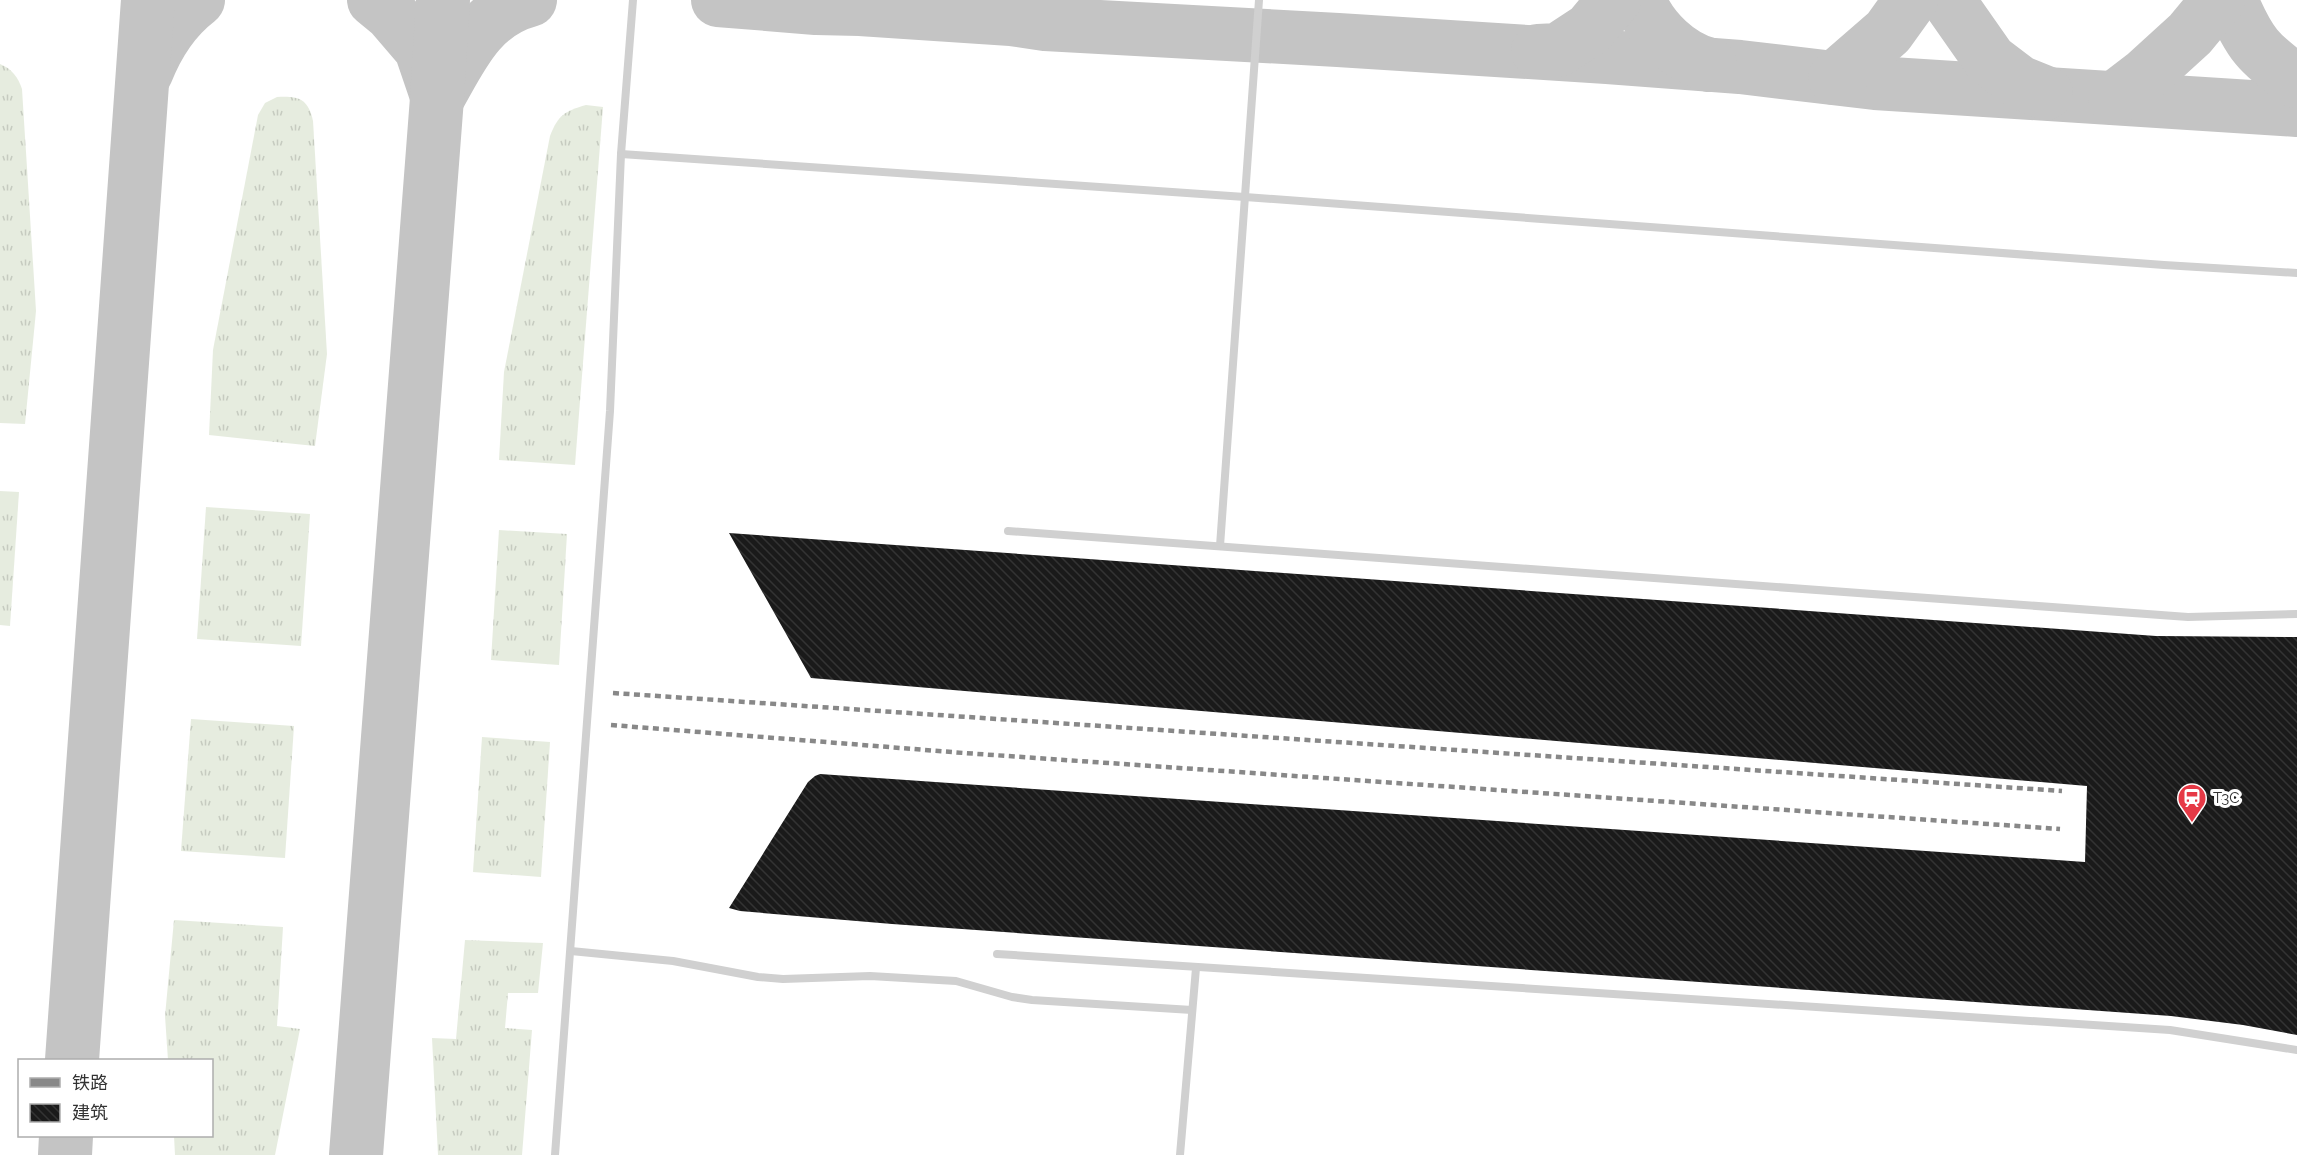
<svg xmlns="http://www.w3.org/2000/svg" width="2297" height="1155" viewBox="0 0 2297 1155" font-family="Raleway,'Noto Sans SC',sans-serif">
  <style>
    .grass { fill: url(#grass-tufts) }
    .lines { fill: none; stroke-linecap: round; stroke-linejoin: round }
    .taxiway { stroke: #c4c4c4; stroke-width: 54 }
    .building { fill: url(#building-back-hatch) }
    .service { stroke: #d0d0d0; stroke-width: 8 }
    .rail { stroke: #888; stroke-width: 4.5; stroke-dasharray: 6 4.5; stroke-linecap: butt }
    .labels { text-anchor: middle; stroke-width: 6; stroke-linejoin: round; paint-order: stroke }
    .poi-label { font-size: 15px; fill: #333; stroke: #fff; text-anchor: start }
  </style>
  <defs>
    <pattern id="grass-tufts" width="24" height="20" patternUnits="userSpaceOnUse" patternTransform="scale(1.5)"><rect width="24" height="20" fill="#e6ecdf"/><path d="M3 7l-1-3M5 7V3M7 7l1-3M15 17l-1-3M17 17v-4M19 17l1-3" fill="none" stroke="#c6cbc0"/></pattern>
    <pattern id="building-back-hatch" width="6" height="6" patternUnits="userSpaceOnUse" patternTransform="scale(1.5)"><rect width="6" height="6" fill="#1a1a1a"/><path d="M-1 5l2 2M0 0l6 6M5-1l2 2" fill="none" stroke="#333"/></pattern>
  </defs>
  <rect width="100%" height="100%" fill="#fff"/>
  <!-- grass -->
  <g class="grass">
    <path d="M0,64C12,69 18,77 22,89L36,311L25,424L0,423Z"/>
    <path d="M277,97C298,96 308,98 313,121L327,354L315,446L209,435L213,350L258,115L265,103Z"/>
    <path d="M586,105L603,107L575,465L499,460L504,372L550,136C558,115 565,111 586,105Z"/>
    <polygon points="0,491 19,492 10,626 0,625"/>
    <polygon points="206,507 310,514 301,646 197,639"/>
    <polygon points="499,530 567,534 559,665 491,660"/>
    <polygon points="191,719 294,726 285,858 181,851"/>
    <polygon points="482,737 550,742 541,877 473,872"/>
    <polygon points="174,920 283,927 277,1026 300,1029 275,1155 175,1155 174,1136 212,1136 212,1060 168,1060 165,1016"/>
    <polygon points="465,940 543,943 538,993 508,993 505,1028 532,1030 522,1155 438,1155 432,1038 456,1039"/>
  </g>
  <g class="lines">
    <!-- taxiway -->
    <g class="taxiway">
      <polyline points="374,0 391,14 421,49 436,93"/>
      <polyline points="718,0 816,8 860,9 1011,19 1045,24 1338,40 1607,57 1740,67 1875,83 2297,110"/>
      <path d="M1639,0C1651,30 1679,57 1710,65"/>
      <polyline points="1948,0 1990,60 2019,82 2046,93"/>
      <path d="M2231,0C2249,43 2258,54 2297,81"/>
      <polyline points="1538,51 1558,50 1590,29 1614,0"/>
      <path d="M146,73C157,45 173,19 198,0"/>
      <polyline points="1835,78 1888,32 1911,0"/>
      <path d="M440,94C463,53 481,13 530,0"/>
      <polyline points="2115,98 2145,75 2190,34 2218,0"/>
      <polyline points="72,1060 148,0"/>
      <polyline points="65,1155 66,1136"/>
      <polyline points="356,1155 437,98 443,0"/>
    </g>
  </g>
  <!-- building -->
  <polygon class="building" points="729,533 2156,636 2297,637 2297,1035 2243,1025 2171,1016 892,924 740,911 729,908 808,782 815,776 820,774 2085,862 2087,786 811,678"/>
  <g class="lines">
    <!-- service -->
    <g class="service">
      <polyline points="621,154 1245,197 2164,265 2297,273"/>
      <polyline points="1008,531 2188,617 2297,614"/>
      <polyline points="1220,546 1259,0"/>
      <polyline points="571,951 673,961 758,977 783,979 870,976 956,981 1012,997 1032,1000 1192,1010"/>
      <polyline points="997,954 2170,1030 2297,1050"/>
      <polyline points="555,1155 610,411 621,154 633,0"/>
      <polyline points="1180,1155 1196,968"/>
    </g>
    <!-- rail -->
    <g class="rail">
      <polyline points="613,693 2062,791"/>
      <polyline points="611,725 964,753 2060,829"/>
    </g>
  </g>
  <!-- icons -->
  <defs>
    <g id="station-pin" transform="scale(1.5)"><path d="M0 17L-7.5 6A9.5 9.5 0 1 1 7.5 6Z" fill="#e63946" stroke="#fff"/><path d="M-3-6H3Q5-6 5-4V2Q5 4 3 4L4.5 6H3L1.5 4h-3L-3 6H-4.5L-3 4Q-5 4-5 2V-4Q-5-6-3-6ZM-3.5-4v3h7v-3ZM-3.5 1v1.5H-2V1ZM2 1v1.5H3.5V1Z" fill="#fff"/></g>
  </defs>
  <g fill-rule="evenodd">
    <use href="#station-pin" x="2192" y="798"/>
  </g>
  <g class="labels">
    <!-- poi labels -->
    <g class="poi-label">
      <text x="2213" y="803">T3C</text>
    </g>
  </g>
  <!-- legend -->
  <rect x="18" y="1059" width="195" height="78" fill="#ffffff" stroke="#adadad" stroke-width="1.5"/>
  <rect x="30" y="1078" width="30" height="9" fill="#888888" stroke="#adadad" stroke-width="1.5"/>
  <text x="72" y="1089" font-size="18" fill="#333333">铁路</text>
  <rect x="30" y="1104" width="30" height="18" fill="url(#building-back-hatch)" stroke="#adadad" stroke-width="1.5"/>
  <text x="72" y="1119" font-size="18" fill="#333333">建筑</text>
</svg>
